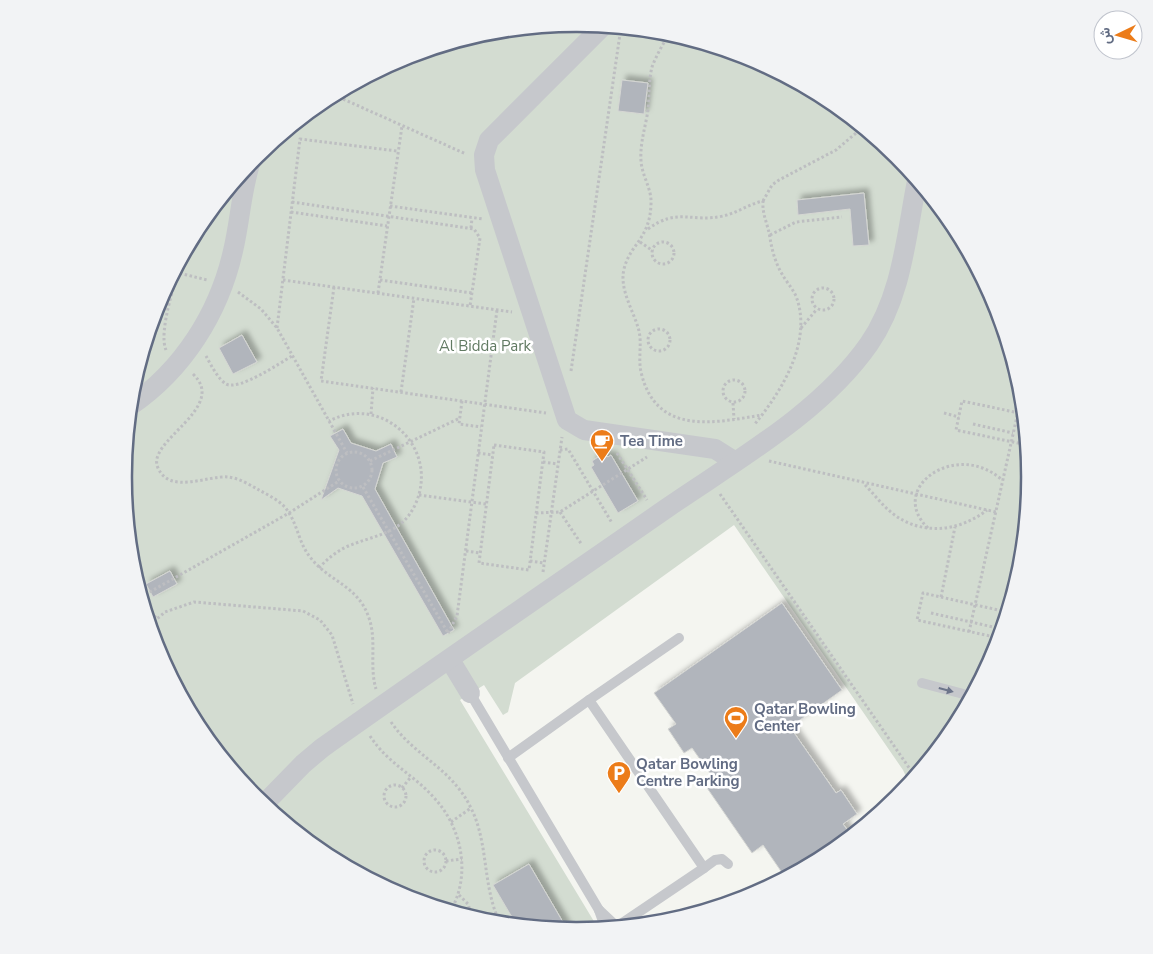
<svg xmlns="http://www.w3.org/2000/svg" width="1153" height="954" viewBox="0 0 1153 954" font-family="'Nunito Sans',Vazirmatn,sans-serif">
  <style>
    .green { fill: #d3dcd1 }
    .building { fill: #b1b5bc; stroke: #d5d6d3; filter: url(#shadow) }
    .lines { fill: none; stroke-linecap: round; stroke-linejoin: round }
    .path { stroke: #bdbec1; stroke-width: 3; stroke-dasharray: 2.5 2.5; stroke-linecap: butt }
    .lane { stroke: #c6c8cc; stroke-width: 10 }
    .street { stroke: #c6c8cc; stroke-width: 20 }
    .oneway { fill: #6c758a }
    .labels { text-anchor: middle; stroke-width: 5; stroke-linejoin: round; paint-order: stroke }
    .park-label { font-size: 15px; fill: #617a62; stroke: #fff }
    .poi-label { font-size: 15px; font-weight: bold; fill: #626c83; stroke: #fff; text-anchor: start }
    .rim { fill: none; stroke: #626c83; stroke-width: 2.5 }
  </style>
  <defs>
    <filter id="shadow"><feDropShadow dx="4.5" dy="-4.5" stdDeviation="2.5" flood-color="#0004"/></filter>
  </defs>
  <rect width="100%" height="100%" fill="#f4f5f0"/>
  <!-- green -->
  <path class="green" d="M577,24L665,33L750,58L829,100L897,157L954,225L995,304L1021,389L1030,477L1021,566L995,651L953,729L909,783L903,770L734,525L515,683L508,712L503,715L484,685L460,700L598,928C522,936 433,912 367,877C353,869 336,862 323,852C59,665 58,287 324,101C362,74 411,56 455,42C467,39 478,34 490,32C518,27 548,27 577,24Z"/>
  <!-- building -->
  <g class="building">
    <polygon points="622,80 648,83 644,114 618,111"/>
    <polygon points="864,193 869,245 853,246 850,209 798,215 797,200"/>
    <polygon points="242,335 257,362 233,374 219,348"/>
    <polygon points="343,429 351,443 376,451 391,444 397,457 383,463 375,489 454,630 443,636 362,496 338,488 321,500 339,450 330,436"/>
    <polygon points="603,454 608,457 611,455 638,501 618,513 591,467 594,465 592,461"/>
    <polygon points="170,571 177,584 153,597 146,584"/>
    <polygon points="782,603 842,690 790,727 836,793 841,790 857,814 843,824 851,835 828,854 785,877 763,845 752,853 705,785 714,779 692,748 684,753 668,729 676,724 654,693"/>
    <polygon points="529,864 567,929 516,924 493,885"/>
  </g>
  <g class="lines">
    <!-- path -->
    <g class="path">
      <path d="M669,34C663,44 656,56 652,67C648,83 650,100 647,116C644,132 640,145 641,161C642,176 652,189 651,204C650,239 630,244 624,269C619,290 634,311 639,331C642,344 638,358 641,372C656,436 713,423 762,415"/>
      <polyline points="334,95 466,154"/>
      <polyline points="763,201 772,185 779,180 836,150 862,128"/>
      <polyline points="292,202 474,229 480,238 470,306"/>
      <polyline points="390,206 483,219"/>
      <polyline points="291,212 387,226"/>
      <polyline points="471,228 472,218"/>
      <path d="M648,229C678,207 692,223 723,216C737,213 749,204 763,201C762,215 768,224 770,238C772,250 775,262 782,274C786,281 792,288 796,296C813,341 782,391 754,425"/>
      <polyline points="770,235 796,222 842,217"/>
      <polyline points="640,242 653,251"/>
      <circle cx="663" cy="253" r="11"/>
      <polyline points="175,272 207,280"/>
      <polyline points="283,280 512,312"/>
      <polyline points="380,280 472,293"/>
      <polyline points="334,287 321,381 546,413"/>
      <circle cx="823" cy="299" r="11"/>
      <polyline points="238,292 261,309 277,328 347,453"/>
      <polyline points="378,293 402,126"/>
      <polyline points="277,328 300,139 397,151"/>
      <polyline points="801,328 817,309"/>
      <circle cx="659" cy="340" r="11"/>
      <path d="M166,350C158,331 176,281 181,260"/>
      <path d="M206,356C211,365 218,379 226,384C239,391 280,363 292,356"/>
      <polyline points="571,371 620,34"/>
      <path d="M193,374C229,408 145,441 158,468C170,495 208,475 228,477C239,478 250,485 259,490C270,496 283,502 289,513C298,527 299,543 310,557C329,582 358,585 369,618C377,641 369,666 376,689"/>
      <circle cx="734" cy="391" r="11"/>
      <polyline points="401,392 414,298"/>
      <polyline points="462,401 459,424 481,427"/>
      <polyline points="733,403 734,419"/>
      <polyline points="944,413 959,417"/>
      <polyline points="371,414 373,388"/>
      <polyline points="1024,414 962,401 956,430 1027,445"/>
      <polyline points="973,424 1013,433"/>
      <polygon points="494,445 544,452 529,570 479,563"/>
      <polyline points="560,450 568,449 612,523"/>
      <circle cx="354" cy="470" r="18"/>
      <polyline points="478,453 493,455"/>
      <polyline points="617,453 647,500"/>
      <polyline points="370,461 460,418"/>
      <polyline points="769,461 996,512"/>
      <polyline points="543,462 558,464"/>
      <path d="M865,485C874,494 882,505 892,513C921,536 959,532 987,510"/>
      <polyline points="363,487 448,633"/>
      <polyline points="720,494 912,772"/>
      <polyline points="419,495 486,504"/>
      <polyline points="560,512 582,545"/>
      <polyline points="536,513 560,512 647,457"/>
      <path d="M928,528C886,488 957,439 1002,480"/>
      <polyline points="466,551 480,553"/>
      <polyline points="530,561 544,563"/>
      <path d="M319,568C327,559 336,552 346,547C373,535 401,535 415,505C441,449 383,393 329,421"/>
      <polyline points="543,572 562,437"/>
      <polyline points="141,597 289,513 339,481"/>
      <polyline points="941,597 955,527"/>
      <polyline points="146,610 157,618"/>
      <polyline points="931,613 1002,629"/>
      <polyline points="150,625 165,612 194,602 303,611 320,620 332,635 353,704"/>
      <polyline points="969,632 1022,394"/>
      <polyline points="448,633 457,616 497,310"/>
      <polyline points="999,638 917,620 923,593 1007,612"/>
      <path d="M391,722C415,757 451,767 471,808C489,844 482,886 500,923"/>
      <path d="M370,736C389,765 415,775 436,800C462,829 471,875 451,910"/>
      <circle cx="395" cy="796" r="11"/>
      <polyline points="402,788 410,778"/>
      <polyline points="451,822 471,808"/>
      <circle cx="435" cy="861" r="11"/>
      <polyline points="446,861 462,859"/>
      <polyline points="459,895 468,904 472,917"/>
    </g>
    <!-- lane -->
    <g class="lane">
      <polyline points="922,683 971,696"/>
      <polyline points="470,693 599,910 605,927"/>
      <polyline points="589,700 679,638"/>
      <polyline points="508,758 589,700 704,868 618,926"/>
      <polyline points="704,868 715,860 722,859 728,864"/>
      <polyline points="599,910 616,926"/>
    </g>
    <!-- street -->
    <g class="street">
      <polyline points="603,26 489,140 484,155 485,170 567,420 584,430 715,449 734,461"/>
      <path d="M130,406C183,370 219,313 233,251C240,222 241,193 250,164"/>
      <polyline points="450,660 470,693"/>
      <path d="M264,804L303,764L322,748C436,667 552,588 667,508C735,461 821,413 869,344C902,296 906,237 917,181"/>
    </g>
  </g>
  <!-- one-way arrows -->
  <defs><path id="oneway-solid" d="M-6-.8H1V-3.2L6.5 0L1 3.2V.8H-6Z" transform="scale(1.25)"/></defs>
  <use class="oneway" href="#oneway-solid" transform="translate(946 690) rotate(15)"/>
  <!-- icons -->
  <defs>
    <g id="cafe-pin" transform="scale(1.25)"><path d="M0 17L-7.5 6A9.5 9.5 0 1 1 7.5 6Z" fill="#ec7c19" stroke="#fff"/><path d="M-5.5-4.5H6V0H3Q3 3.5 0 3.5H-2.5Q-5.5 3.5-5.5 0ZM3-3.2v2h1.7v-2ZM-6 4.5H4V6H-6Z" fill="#fff"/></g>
    <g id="stadium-pin" transform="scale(1.25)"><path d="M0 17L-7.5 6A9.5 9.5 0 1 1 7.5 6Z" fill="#ec7c19" stroke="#fff"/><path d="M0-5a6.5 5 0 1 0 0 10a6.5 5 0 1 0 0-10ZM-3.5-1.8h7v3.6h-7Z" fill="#fff"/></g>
    <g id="parking-pin" transform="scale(1.25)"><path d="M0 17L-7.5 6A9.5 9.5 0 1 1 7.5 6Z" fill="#ec7c19" stroke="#fff"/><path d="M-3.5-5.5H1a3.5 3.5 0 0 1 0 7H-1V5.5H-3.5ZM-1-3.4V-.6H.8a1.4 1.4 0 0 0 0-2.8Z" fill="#fff"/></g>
  </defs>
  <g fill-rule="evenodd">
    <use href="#cafe-pin" x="602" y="441"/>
    <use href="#stadium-pin" x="736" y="718"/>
    <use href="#parking-pin" x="619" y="773"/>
  </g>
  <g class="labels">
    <!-- park labels -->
    <g class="park-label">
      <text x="485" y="351">Al Bidda Park</text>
    </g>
    <!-- poi labels -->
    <g class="poi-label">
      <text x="620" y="446">Tea Time</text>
      <text x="754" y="714">Qatar Bowling<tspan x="754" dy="17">Center</tspan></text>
      <text x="636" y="769">Qatar Bowling<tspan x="636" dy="17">Centre Parking</tspan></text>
    </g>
  </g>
  <!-- crop -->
  <path d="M0 0H1153V954H0ZM576 32H577A444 444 0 0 1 1021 476V478A444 444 0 0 1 577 922H576A444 444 0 0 1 132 478V476A444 444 0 0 1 576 32Z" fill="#f2f3f5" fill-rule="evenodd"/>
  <path class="rim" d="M576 32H577A444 444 0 0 1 1021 476V478A444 444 0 0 1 577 922H576A444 444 0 0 1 132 478V476A444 444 0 0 1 576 32Z"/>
  <!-- north arrow -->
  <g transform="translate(1118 35) rotate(265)"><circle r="24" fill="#ffffff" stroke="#c0c4cd"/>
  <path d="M0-4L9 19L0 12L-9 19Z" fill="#ec7c19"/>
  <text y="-8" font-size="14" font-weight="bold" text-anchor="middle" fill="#626c83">ش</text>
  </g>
</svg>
